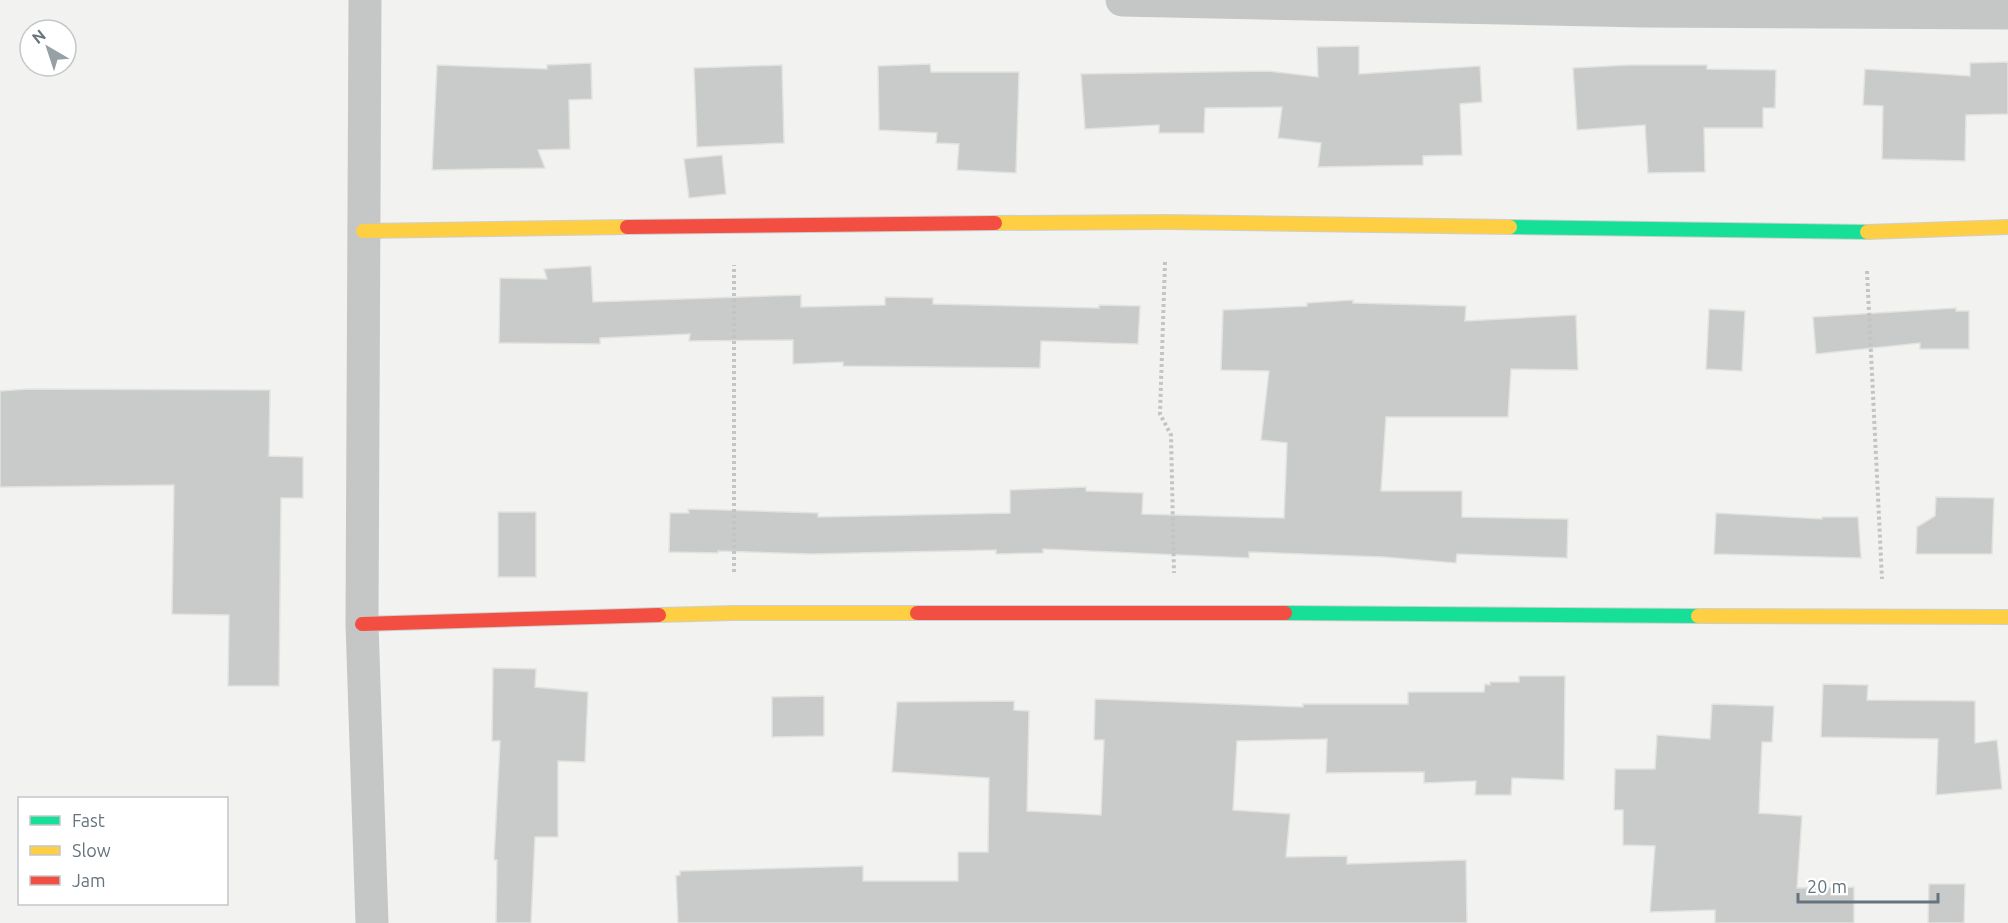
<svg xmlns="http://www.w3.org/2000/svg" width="2008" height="923" viewBox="0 0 2008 923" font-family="Ubuntu,sans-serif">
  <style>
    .building { fill: #c9caca; stroke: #e2e2e1; stroke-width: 1.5 }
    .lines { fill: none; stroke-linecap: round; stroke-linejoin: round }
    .fast-casing { stroke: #cecfcf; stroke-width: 16 }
    .slow-casing { stroke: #cecfcf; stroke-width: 16 }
    .jam-casing { stroke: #cecfcf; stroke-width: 16 }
    .path { stroke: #c3c4c5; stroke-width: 4; stroke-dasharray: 3 3; stroke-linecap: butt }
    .street { stroke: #c5c7c7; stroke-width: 33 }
    .fast { stroke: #16e098; stroke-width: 14 }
    .slow { stroke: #ffcf43; stroke-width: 14 }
    .jam { stroke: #f24e42; stroke-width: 14 }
  </style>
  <rect width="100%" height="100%" fill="#f2f2f1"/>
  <!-- building -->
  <g class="building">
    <polygon points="1359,46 1359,74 1480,66 1482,102 1460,104 1462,155 1423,156 1423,165 1318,167 1321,143 1278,138 1282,107 1205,108 1204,133 1159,133 1159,125 1085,129 1081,74 1268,71 1318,77 1317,47"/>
    <polygon points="2008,62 2008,114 1966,115 1965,161 1882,159 1883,106 1863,105 1865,69 1970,76 1970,63"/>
    <polygon points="591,63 592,99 569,100 570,149 538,150 545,168 432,170 437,65 547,69 547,65"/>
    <polygon points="930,64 931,72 1019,72 1016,173 957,170 959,144 936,143 937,133 879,130 878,66"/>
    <polygon points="782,65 784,143 697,147 694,68"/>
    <polygon points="1628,65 1707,65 1707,69 1776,70 1775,108 1763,108 1763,128 1704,128 1705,172 1648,173 1645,125 1577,130 1573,68"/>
    <polygon points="722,155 726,194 689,198 684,159"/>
    <polygon points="591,266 593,302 801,295 801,307 885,305 885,297 933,298 933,304 1099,308 1099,305 1140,306 1138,344 1041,341 1040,368 843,366 843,362 793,364 793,340 689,341 690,334 600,338 600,344 499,343 500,278 547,279 544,269"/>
    <polygon points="1353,300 1353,303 1466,306 1465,321 1576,315 1578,370 1511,369 1508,417 1386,417 1381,491 1462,491 1462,517 1568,519 1567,558 1457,554 1456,563 1383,557 1249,552 1249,558 1043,549 1043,553 996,554 996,550 811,554 718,551 718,553 669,552 670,513 689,513 688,509 818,513 818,517 1010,513 1010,490 1086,487 1086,491 1143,493 1142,514 1284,518 1287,443 1261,440 1269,371 1221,370 1223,310 1307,306 1307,303"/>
    <polygon points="1956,308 1956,311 1969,311 1969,349 1920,349 1920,343 1816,354 1813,317"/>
    <polygon points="1709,309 1745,311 1742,371 1706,369"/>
    <polygon points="28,389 270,390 269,456 303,457 303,498 281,498 279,686 228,686 229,615 172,614 174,485 0,487 0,391"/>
    <polygon points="1936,497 1994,498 1992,554 1916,554 1917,527 1935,516"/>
    <rect x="498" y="512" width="38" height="65"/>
    <polygon points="1716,513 1822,519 1822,517 1858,517 1861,558 1714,554"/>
    <polygon points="493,668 536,669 535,687 588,692 585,762 558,761 558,837 535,837 531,923 496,923 497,860 494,860 500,741 492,741"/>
    <polygon points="1519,676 1565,676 1564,780 1512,778 1511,795 1475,795 1476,781 1424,783 1424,772 1326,773 1327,739 1237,741 1233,810 1290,814 1286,857 1347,856 1347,864 1466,860 1467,923 678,923 676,876 680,875 680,871 863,866 863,881 958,881 958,852 988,852 989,778 892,772 897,702 1014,701 1014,710 1029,711 1027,811 1101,815 1104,740 1094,740 1095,699 1303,707 1303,704 1408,704 1408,692 1484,692 1485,684 1490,685 1490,682 1519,682"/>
    <polygon points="1823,684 1868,685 1867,700 1975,701 1975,743 1997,740 2002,789 1936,795 1938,739 1821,737"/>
    <polygon points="824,696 824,736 772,737 772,697"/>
    <polygon points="1712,704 1774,706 1772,742 1762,742 1759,813 1802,816 1797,888 1854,887 1854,923 1715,923 1715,910 1650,912 1655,846 1623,845 1623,810 1614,810 1615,769 1655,769 1657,735 1710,739"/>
    <polygon points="1929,884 1965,884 1964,923 1928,923"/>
  </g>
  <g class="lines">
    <!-- fast casing -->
    <g class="fast-casing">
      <g id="fast">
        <polyline points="1510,227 1867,232"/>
        <polyline points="1285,613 1698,616"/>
      </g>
    </g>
    <!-- slow casing -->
    <g class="slow-casing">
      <g id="slow">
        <polyline points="995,223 1167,222 1510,227"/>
        <polyline points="363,231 627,227"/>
        <polyline points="1867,232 2008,227"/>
        <polyline points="659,615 734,613 917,613"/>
        <polyline points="1698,616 2008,617"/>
      </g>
    </g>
    <!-- jam casing -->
    <g class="jam-casing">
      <g id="jam">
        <polyline points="627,227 995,223"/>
        <polyline points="917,613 1285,613"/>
        <polyline points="362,624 659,615"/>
      </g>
    </g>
    <!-- path -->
    <g class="path">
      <polyline points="1165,262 1160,414 1171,435 1174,573"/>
      <polyline points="1867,271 1882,579"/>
      <polyline points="734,572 734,265"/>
    </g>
    <!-- street -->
    <g class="street">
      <polyline points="365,0 362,624 372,923"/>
      <polyline points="1122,0 1643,11 2008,13"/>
    </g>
    <!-- fast -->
    <use href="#fast" class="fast"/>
    <!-- slow -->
    <use href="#slow" class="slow"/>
    <!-- jam -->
    <use href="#jam" class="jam"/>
  </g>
  <!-- legend -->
  <rect x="18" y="797" width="210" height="108" fill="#ffffff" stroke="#c2c7cb" stroke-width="1.5"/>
  <rect x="30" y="816" width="30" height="9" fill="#16e098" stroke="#c2c7cb" stroke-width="1.5"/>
  <text x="72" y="827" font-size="18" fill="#66747e">Fast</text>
  <rect x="30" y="846" width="30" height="9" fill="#ffcf43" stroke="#c2c7cb" stroke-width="1.5"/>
  <text x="72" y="857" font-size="18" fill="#66747e">Slow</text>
  <rect x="30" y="876" width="30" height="9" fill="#f24e42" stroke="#c2c7cb" stroke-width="1.5"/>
  <text x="72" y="887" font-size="18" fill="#66747e">Jam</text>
  <!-- north arrow -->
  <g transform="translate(48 48) rotate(321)"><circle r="28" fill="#ffffff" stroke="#c2c7cb" stroke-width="1.5"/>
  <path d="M0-4.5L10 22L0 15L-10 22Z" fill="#97a0a6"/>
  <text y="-9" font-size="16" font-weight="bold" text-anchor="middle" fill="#66747e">N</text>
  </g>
  <!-- scale -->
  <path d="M1798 893v9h140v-9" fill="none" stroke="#66747e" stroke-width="3"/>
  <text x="1807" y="893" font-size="18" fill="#66747e" stroke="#ffffff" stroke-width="4.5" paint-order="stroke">20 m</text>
</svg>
